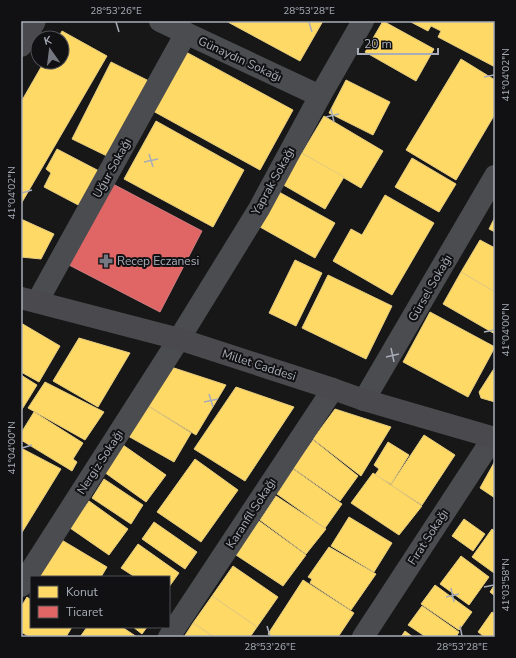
<svg xmlns="http://www.w3.org/2000/svg" width="516" height="658" viewBox="0 0 516 658" font-family="'Nunito Sans',sans-serif">
  <style>
    .homes { fill: #ffd966; stroke: #e5cc7f }
    .shops { fill: #e06666; stroke: #cf7b7f }
    .lines { fill: none; stroke-linecap: round; stroke-linejoin: round }
    .street { stroke: #4b4c50; stroke-width: 22 }
    .secondary { stroke: #4a4a4e; stroke-width: 22 }
    .ticks { fill: none; stroke: #a8adb8; stroke-width: 1.5 }
    .labels { text-anchor: middle; stroke-width: 4; stroke-linejoin: round; paint-order: stroke }
    .street-label { font-size: 12px; fill: #a8adb8; stroke: #111113 }
    .poi-label { font-size: 12px; fill: #a8adb8; stroke: #111113; text-anchor: start }
    .neatline { fill: none; stroke: #a8adb8; stroke-width: 1.5 }
    .ticks-label { font-size: 10px; text-anchor: middle; fill: #a8adb8 }
  </style>
  <rect width="100%" height="100%" fill="#171717"/>
  <!-- homes -->
  <g class="homes">
    <polygon points="226,21 323,21 300,61"/>
    <polygon points="383,21 434,49 416,81 365,52"/>
    <polygon points="409,21 495,21 495,67 438,37 441,31 431,26 428,31"/>
    <polygon points="62,31 107,56 21,204 21,102 44,62 62,62 62,38 58,38"/>
    <polygon points="186,52 293,110 260,170 153,111"/>
    <polygon points="461,59 495,80 495,114 456,180 406,150"/>
    <polygon points="111,62 151,82 113,159 72,139"/>
    <polygon points="346,80 390,102 373,135 329,113"/>
    <polygon points="324,116 383,151 361,188 302,153"/>
    <polygon points="156,121 244,170 213,227 124,179"/>
    <polygon points="57,149 101,172 82,207 44,187 51,173 46,169"/>
    <polygon points="298,151 344,177 325,209 280,183"/>
    <polygon points="412,158 456,184 439,212 395,187"/>
    <polygon points="279,192 335,223 315,258 260,227"/>
    <polygon points="385,195 434,223 392,295 333,261 351,229 362,235"/>
    <polygon points="495,217 495,232 489,229"/>
    <polygon points="21,219 54,234 41,259 21,257"/>
    <polygon points="480,240 495,248 495,292 461,272"/>
    <polygon points="295,260 322,273 296,326 269,313"/>
    <polygon points="461,272 495,292 495,334 443,304"/>
    <polygon points="328,275 392,306 366,359 302,328"/>
    <polygon points="430,312 495,347 468,397 403,362"/>
    <polygon points="21,323 60,346 39,382 21,372"/>
    <polygon points="79,338 130,353 98,407 53,381"/>
    <polygon points="171,367 226,385 196,435 147,405"/>
    <polygon points="495,367 495,402 481,398 479,392"/>
    <polygon points="21,375 37,385 21,411"/>
    <polygon points="45,382 104,412 85,440 28,408"/>
    <polygon points="236,387 294,407 245,481 194,449"/>
    <polygon points="148,406 191,433 174,462 128,436"/>
    <polygon points="335,409 391,427 361,476 313,439"/>
    <polygon points="34,412 83,443 73,459 77,462 72,471 21,440 21,433"/>
    <polygon points="424,435 455,455 422,505 391,485"/>
    <polygon points="313,440 358,476 340,501 293,468"/>
    <polygon points="388,442 409,455 391,484 375,475 379,469 374,465"/>
    <polygon points="123,445 166,475 146,502 104,472"/>
    <polygon points="21,448 61,469 21,534"/>
    <polygon points="195,459 238,490 201,542 157,512"/>
    <polygon points="495,461 495,498 480,488"/>
    <polygon points="293,469 342,504 325,528 277,494"/>
    <polygon points="373,473 422,506 399,535 351,503"/>
    <polygon points="104,479 143,505 131,524 92,498"/>
    <polygon points="276,496 326,529 306,554 260,520"/>
    <polygon points="89,501 128,529 109,555 70,528"/>
    <polygon points="349,517 392,543 374,572 331,546"/>
    <polygon points="464,519 485,534 473,551 452,536"/>
    <polygon points="259,521 306,555 283,586 236,555"/>
    <polygon points="154,522 197,552 185,569 142,539"/>
    <polygon points="492,529 495,531 495,571 494,573 472,557"/>
    <polygon points="60,539 107,567 101,577 38,577"/>
    <polygon points="138,544 179,573 169,587 169,577 135,577 121,568"/>
    <polygon points="329,547 376,574 351,610 310,583 312,579 308,577"/>
    <polygon points="461,556 489,577 469,605 440,584"/>
    <polygon points="233,566 278,597 257,627 212,596"/>
    <polygon points="303,580 354,613 338,637 273,637 268,634"/>
    <polygon points="495,584 495,596 490,592"/>
    <polygon points="435,585 472,612 459,630 421,604"/>
    <polygon points="212,596 257,627 250,637 214,637 193,623"/>
    <polygon points="27,597 31,600 31,627 72,627 66,637 30,637 21,632 21,607"/>
    <polygon points="422,606 459,632 456,637 426,637 408,625"/>
    <polygon points="492,612 495,614 495,637 485,637 478,632"/>
    <polygon points="193,623 214,637 184,637"/>
    <polygon points="87,627 122,627 137,637 80,637"/>
    <polygon points="133,627 147,627 142,634"/>
    <polygon points="405,631 413,637 401,637"/>
  </g>
  <!-- shops -->
  <polygon class="shops" points="111,183 202,231 160,312 69,265"/>
  <g class="lines">
    <!-- street -->
    <g class="street">
      <polyline points="160,21 320,96"/>
      <polyline points="37,302 186,33"/>
      <polyline points="364,400 495,176"/>
      <polyline points="21,586 179,339 259,209 320,96 363,21"/>
      <polyline points="169,637 333,389"/>
      <polyline points="363,637 493,438"/>
    </g>
    <!-- secondary -->
    <g class="secondary">
      <polyline points="21,46 35,21"/>
      <polyline points="21,298 179,339 333,389 364,400 495,438"/>
    </g>
  </g>
  <!-- ticks -->
  <path class="ticks" d="M116,22L119,32M309,22L312,32M484,77L494,75M331,109L334,122M326,117L339,114M149,154L153,167M144,162L158,159M22,193L32,190M484,332L494,330M391,348L394,362M386,357L399,354M209,394L213,407M204,402L218,399M22,448L32,445M484,587L494,585M451,588L454,602M446,597L459,594M267,626L270,636M460,626L462,636"/>
  <!-- icons -->
  <defs>
    <g id="pharmacy-bare" transform="scale(1.08)"><path d="M-2-6h4v4h4v4h-4v4h-4v-4h-4v-4h4Z" fill="#757880" stroke="#111113" stroke-width="2.5" paint-order="stroke"/></g>
  </defs>
  <g fill-rule="evenodd">
    <use href="#pharmacy-bare" x="106" y="261"/>
  </g>
  <g class="labels">
    <!-- street labels -->
    <g class="street-label">
      <text transform="translate(240 59) rotate(25)" y="4">Günaydın Sokağı</text>
      <text transform="translate(112 168) rotate(-61)" y="4">Uğur Sokağı</text>
      <text transform="translate(273 181) rotate(-61)" y="4">Yaprak Sokağı</text>
      <text transform="translate(430 288) rotate(-60)" y="4">Gürsel Sokağı</text>
      <text transform="translate(259 365) rotate(18)" y="4">Millet Caddesi</text>
      <text transform="translate(100 462) rotate(-57)" y="4">Nergiz Sokağı</text>
      <text transform="translate(251 513) rotate(-57)" y="4">Karanfil Sokağı</text>
      <text transform="translate(428 537) rotate(-57)" y="4">Fırat Sokağı</text>
    </g>
    <!-- poi labels -->
    <g class="poi-label">
      <text x="117" y="265">Recep Eczanesi</text>
    </g>
  </g>
  <!-- border -->
  <rect width="516" height="658" fill="none" stroke="#111113" stroke-width="44"/>
  <!-- legend -->
  <rect x="30" y="576" width="140" height="52" fill="#111113" stroke="#4d4f55"/>
  <rect x="38" y="586" width="20" height="12" fill="#ffd966" stroke="#4d4f55"/>
  <text x="66" y="596" font-size="12" fill="#a8adb8">Konut</text>
  <rect x="38" y="606" width="20" height="12" fill="#e06666" stroke="#4d4f55"/>
  <text x="66" y="616" font-size="12" fill="#a8adb8">Ticaret</text>
  <!-- north arrow -->
  <g transform="translate(50 50) rotate(346)"><circle r="19" fill="#111113" stroke="#4d4f55"/>
  <path d="M0-3L7 15L0 10L-7 15Z" fill="#757880"/>
  <text y="-6" font-size="11" font-weight="bold" text-anchor="middle" fill="#a8adb8">K</text>
  </g>
  <!-- scale -->
  <path d="M358 48v6h80v-6" fill="none" stroke="#a8adb8" stroke-width="2"/>
  <text x="364" y="48" font-size="12" fill="#a8adb8" stroke="#111113" stroke-width="3" paint-order="stroke">20 m</text>
  <rect x="22" y="22" width="472" height="614" class="neatline"/>
  <g class="ticks-label">
    <text x="116" y="14">28°53'26"E</text>
    <text x="309" y="14">28°53'28"E</text>
    <text transform="translate(505 75) rotate(-90)" y="4">41°04'02"N</text>
    <text transform="translate(11 193) rotate(-90)" y="4">41°04'02"N</text>
    <text transform="translate(505 330) rotate(-90)" y="4">41°04'00"N</text>
    <text transform="translate(11 448) rotate(-90)" y="4">41°04'00"N</text>
    <text transform="translate(505 585) rotate(-90)" y="4">41°03'58"N</text>
    <text x="270" y="650">28°53'26"E</text>
    <text x="462" y="650">28°53'28"E</text>
  </g>
</svg>
